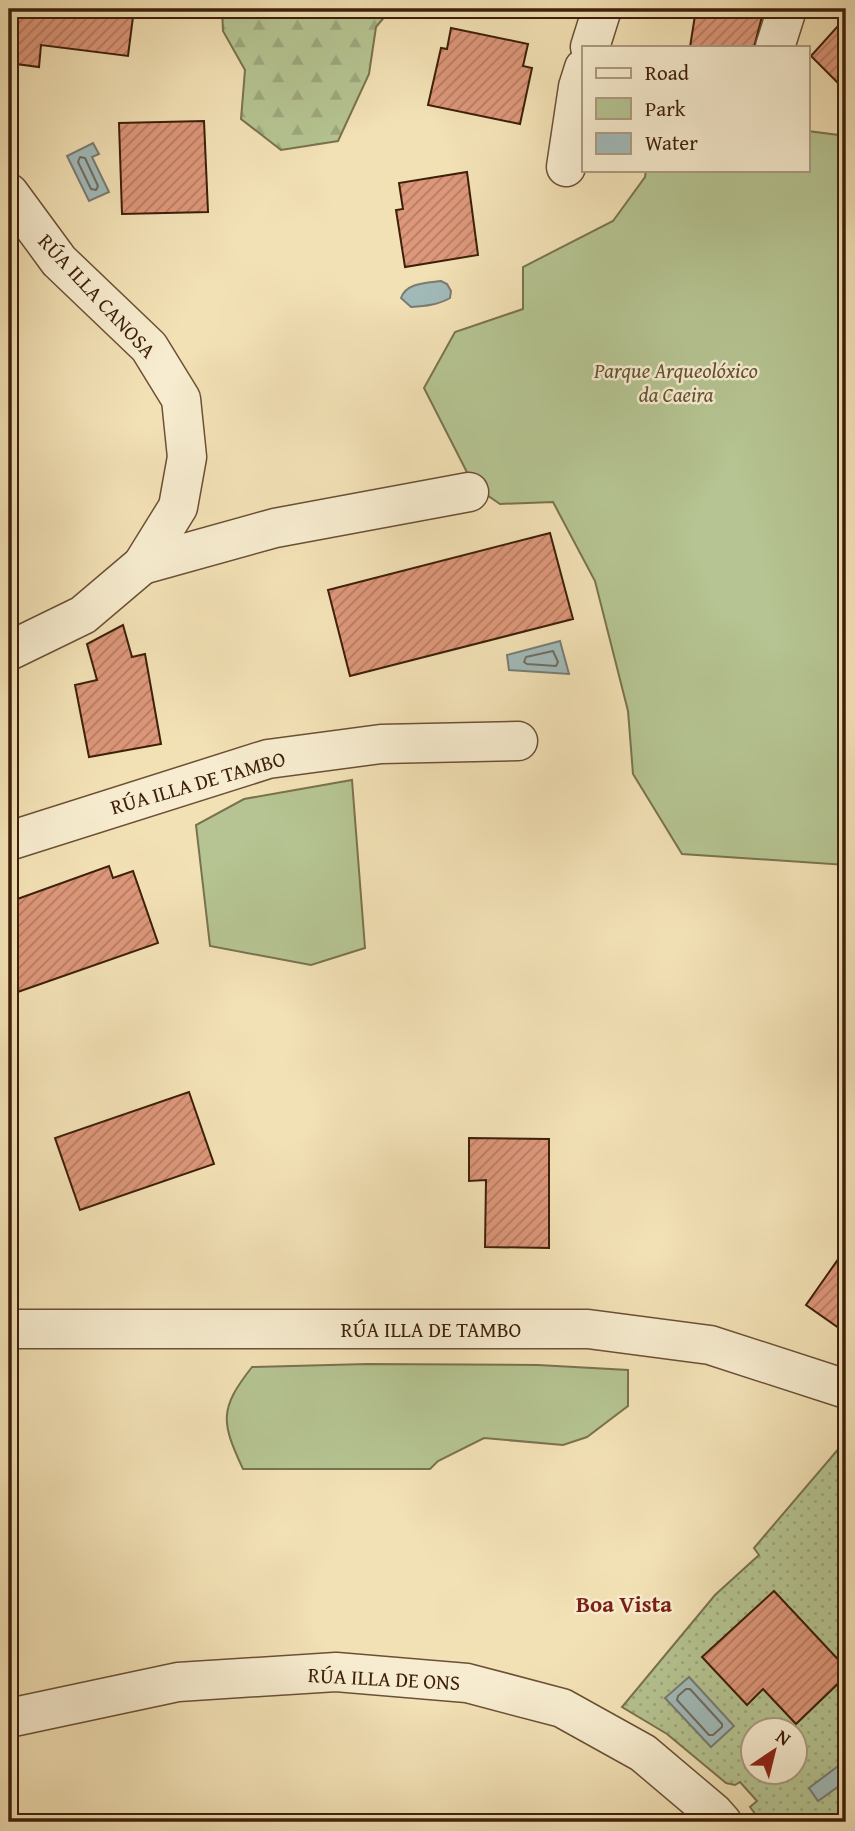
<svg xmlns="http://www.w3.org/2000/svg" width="855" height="1831" viewBox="0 0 855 1831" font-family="'Gentium Book Plus',serif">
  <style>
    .grass { fill: url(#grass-dots); stroke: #7a724e; stroke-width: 2; fill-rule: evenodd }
    .forest { fill: url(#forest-firs); stroke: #7a724e; stroke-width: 2 }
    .park { fill: #b5c492; stroke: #7a724e; stroke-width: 2 }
    .water { fill: #a1bab9; stroke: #797c73; stroke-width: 2 }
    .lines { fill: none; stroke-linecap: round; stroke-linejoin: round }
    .shore { stroke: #706c62; stroke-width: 2 }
    .building { fill: url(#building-hatch); stroke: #3e1f0a; stroke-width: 2 }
    .minor-casing { stroke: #6b5035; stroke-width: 41 }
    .minor { stroke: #f7eccf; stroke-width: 38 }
    .labels { text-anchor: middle; stroke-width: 5; stroke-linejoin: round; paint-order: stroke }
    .street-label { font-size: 21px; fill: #3e1f0a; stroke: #f7eccf }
    .park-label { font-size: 21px; font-style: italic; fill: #625133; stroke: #f7eccf }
    .neighbourhood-label { font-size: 23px; font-weight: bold; fill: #7a1f14; stroke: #f7eccf }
  </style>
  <defs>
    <pattern id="grass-dots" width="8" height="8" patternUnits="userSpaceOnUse" patternTransform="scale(1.75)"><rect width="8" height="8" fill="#b5c492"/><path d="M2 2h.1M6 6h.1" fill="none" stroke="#9da87d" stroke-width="1.8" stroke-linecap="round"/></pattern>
    <pattern id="forest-firs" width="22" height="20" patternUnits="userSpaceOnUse" patternTransform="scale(1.75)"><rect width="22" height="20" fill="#b5c492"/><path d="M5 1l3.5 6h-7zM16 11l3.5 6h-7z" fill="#9da87d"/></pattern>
    <pattern id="building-hatch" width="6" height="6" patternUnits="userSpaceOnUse" patternTransform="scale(1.75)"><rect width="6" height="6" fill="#dd977a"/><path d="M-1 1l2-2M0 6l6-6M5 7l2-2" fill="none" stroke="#b57b62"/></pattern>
  </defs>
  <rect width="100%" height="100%" fill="#f2e1b5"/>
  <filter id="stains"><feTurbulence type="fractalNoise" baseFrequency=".00286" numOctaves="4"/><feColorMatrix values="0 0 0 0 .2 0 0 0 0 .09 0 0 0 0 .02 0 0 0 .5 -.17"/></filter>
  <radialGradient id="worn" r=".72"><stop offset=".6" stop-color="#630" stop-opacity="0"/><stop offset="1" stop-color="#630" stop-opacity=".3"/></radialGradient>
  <!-- grass -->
  <path class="grass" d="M846,1440V1822H761L750,1807L757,1801L740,1782L735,1785L726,1783L667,1734L622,1707L715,1595L759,1555L754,1548ZM754,1730H796V1772H754Z"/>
  <!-- forest -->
  <polygon class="forest" points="222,9 391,9 376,27 369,74 338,141 281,150 241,119 245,70 223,31"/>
  <!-- park -->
  <g class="park">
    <polygon points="808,131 846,136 846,865 682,854 633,774 628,711 595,581 553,502 500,504 474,486 424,388 455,332 523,309 523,267 613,221 645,177 646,170 808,170"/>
    <polygon points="352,780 365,948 311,965 210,946 196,825 244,799"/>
    <path d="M367,1364L538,1365L628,1370V1406L587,1437L563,1445L484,1438L438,1461L430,1469H243C221,1422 219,1409 252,1367Z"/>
  </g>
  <!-- water -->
  <g class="water">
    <polygon points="93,143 99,154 92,157 109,192 89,201 67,156"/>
    <path d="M441,281L447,284L451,291L450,298C438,305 425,306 411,307L401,298C406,283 426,283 441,281Z"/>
    <polygon points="560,641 569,674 509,670 507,655"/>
    <polygon points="689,1677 734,1726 711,1747 665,1698"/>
    <polygon points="846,1760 846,1781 818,1801 809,1788"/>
  </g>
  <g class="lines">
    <!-- shore -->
    <g class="shore">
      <polygon points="80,157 85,158 98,186 96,190 91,189 78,162"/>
      <polygon points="553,651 558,662 556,666 527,664 524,662 526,657"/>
      <polygon points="686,1689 690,1689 722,1724 722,1727 713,1735 709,1735 677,1700 678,1696"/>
    </g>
  </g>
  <!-- building -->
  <g class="building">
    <polygon points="9,9 134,9 128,56 41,45 39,67 9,63"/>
    <polygon points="696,9 764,9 754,47 690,47"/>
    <polygon points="846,17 846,91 811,56"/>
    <polygon points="451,28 528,44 523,66 532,68 520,124 428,105 441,48 447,49"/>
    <polygon points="204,121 208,212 122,214 119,123"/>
    <polygon points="467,172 478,255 405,267 396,210 403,209 399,183"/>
    <polygon points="550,533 573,619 350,676 328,590"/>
    <polygon points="123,625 132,657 145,654 161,744 89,757 75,685 97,680 87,644"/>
    <polygon points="109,866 113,878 133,871 158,943 9,995 9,902"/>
    <polygon points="189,1092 214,1164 80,1210 55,1138"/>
    <polygon points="469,1138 549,1139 549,1248 485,1247 486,1180 469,1181"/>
    <polygon points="846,1248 846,1333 806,1305"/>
    <polygon points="774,1591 846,1668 846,1676 796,1724 763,1689 747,1705 702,1657"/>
  </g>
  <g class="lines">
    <!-- minor casing -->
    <g class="minor-casing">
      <g id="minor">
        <polyline points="590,47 602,9"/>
        <polyline points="775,47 787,9"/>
        <polyline points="566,167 578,87 584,68"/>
        <polyline points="9,193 59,261 149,347 181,399 187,457 178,507 142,565 83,615 9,651"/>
        <polyline points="142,565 275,528 469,492"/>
        <polyline points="9,841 268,759 381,744 518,741"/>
        <polyline points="9,1329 588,1329 710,1345 846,1389"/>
        <polyline points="9,1718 178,1682 336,1672 467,1683 562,1708 643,1753 714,1813 722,1822"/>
      </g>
    </g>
    <!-- minor -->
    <use href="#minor" class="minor"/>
  </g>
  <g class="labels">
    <!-- street labels -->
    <g class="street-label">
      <text transform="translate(97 296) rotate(47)" y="7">RÚA ILLA CANOSA</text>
      <text transform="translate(198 783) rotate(-16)" y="7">RÚA ILLA DE TAMBO</text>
      <text x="431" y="1337">RÚA ILLA DE TAMBO</text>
      <text transform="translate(384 1679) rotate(3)" y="7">RÚA ILLA DE ONS</text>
    </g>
    <!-- park labels -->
    <g class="park-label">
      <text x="676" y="378">Parque Arqueolóxico<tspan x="676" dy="24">da Caeira</tspan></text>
    </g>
    <!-- neighbourhood labels -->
    <g class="neighbourhood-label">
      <text x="624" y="1612">Boa Vista</text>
    </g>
  </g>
  <!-- margin -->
  <rect width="855" height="1831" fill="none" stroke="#f2e1b5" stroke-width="35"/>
  <rect x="10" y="10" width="834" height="1810" fill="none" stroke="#3e1f0a" stroke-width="3.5"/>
  <rect x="18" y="18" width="820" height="1796" fill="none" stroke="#3e1f0a" stroke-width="2"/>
  <!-- legend -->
  <rect x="582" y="46" width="228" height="126" fill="#f7eccf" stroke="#ad9a80" stroke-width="2"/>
  <rect x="596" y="68" width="35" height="10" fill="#f7eccf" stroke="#ad9a80" stroke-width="2"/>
  <text x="645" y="80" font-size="21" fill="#3e1f0a">Road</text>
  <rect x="596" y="98" width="35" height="21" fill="#b5c492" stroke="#ad9a80" stroke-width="2"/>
  <text x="645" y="116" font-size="21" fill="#3e1f0a">Park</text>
  <rect x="596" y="133" width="35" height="21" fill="#a1bab9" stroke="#ad9a80" stroke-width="2"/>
  <text x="645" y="150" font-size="21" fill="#3e1f0a">Water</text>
  <!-- north arrow -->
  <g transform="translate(774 1751) rotate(35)"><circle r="33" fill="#f7eccf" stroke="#ad9a80" stroke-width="2"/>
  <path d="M0-5L12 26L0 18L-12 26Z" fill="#8f2418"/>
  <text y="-10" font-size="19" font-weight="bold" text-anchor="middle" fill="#3e1f0a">N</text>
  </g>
  <rect width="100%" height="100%" filter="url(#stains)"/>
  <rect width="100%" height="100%" fill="url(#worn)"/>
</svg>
